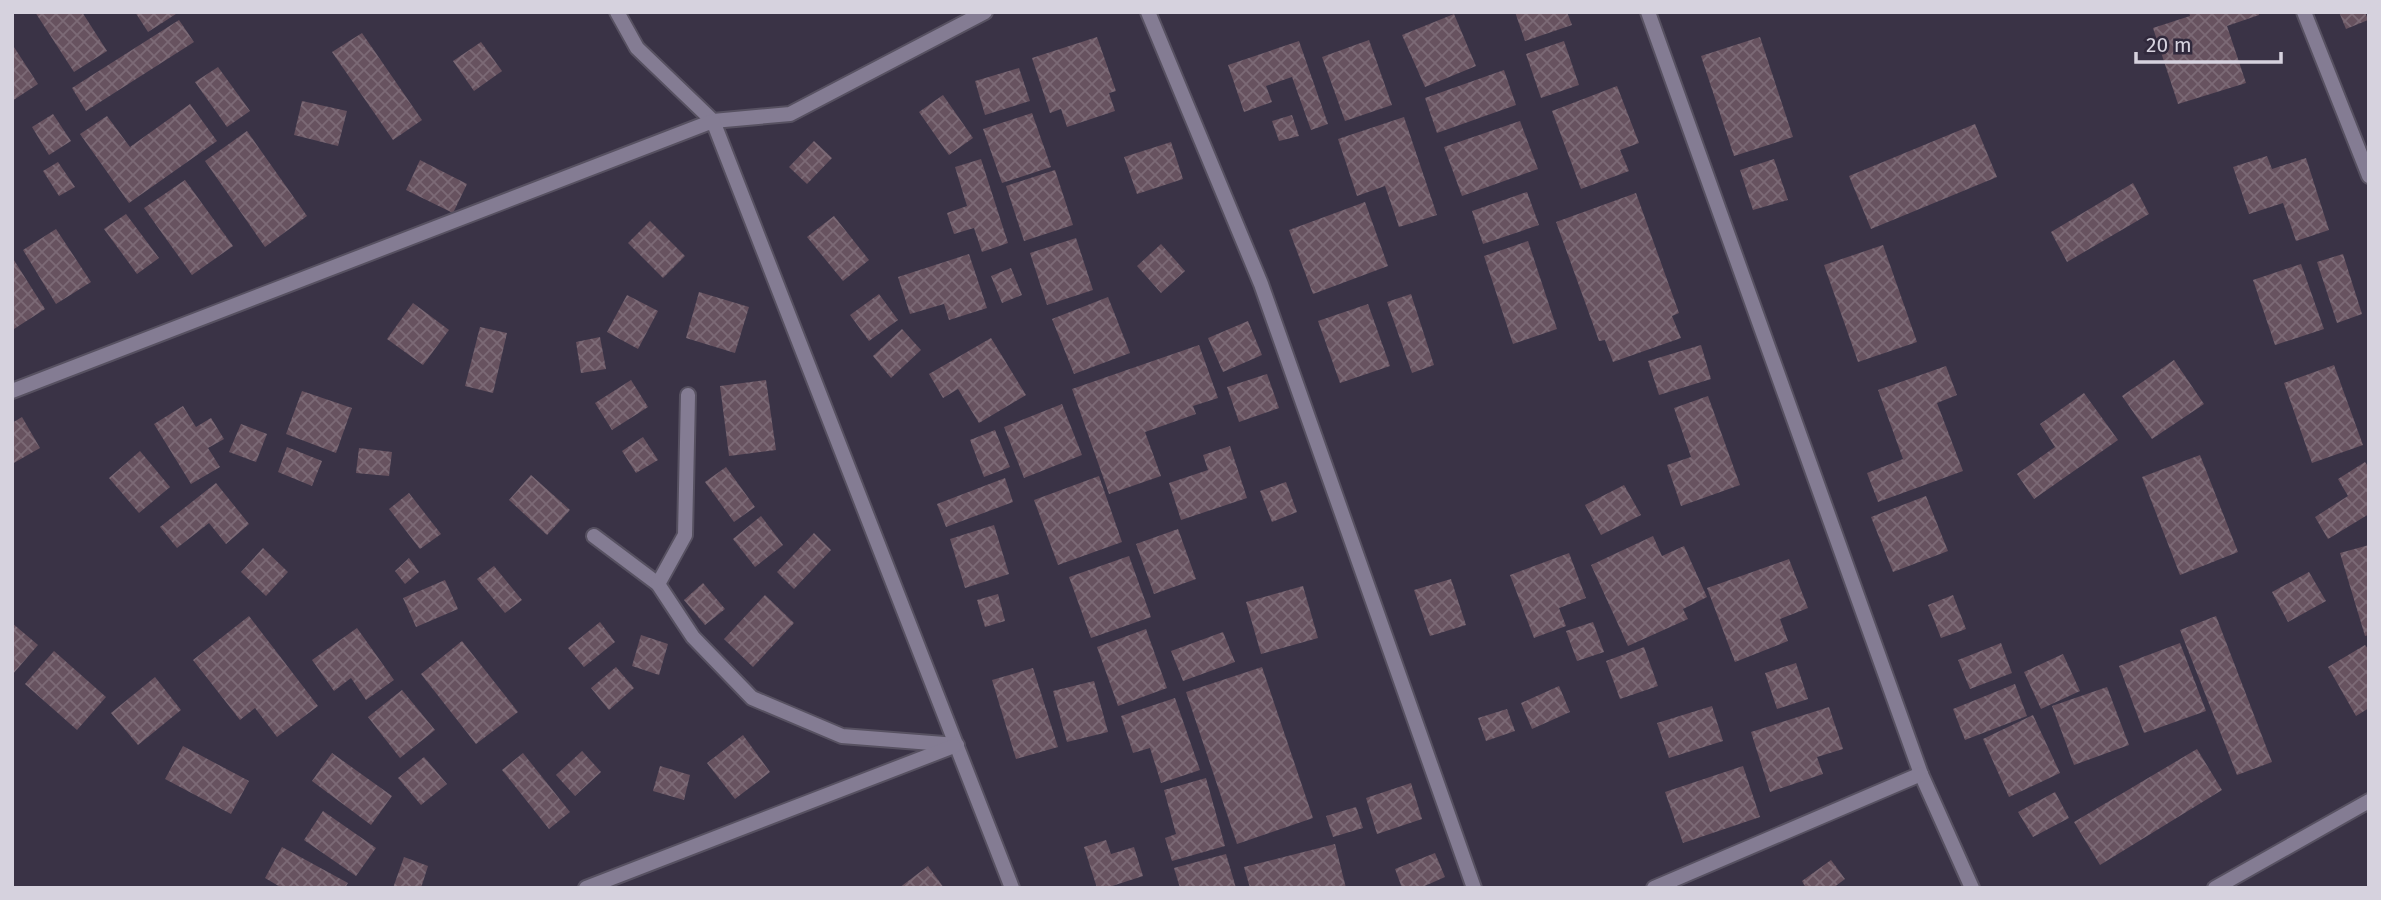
<svg xmlns="http://www.w3.org/2000/svg" width="2381" height="900" viewBox="0 0 2381 900" font-family="'Fira Sans',sans-serif">
  <style>
    .building { fill: url(#building-cross-hatch) }
    .lines { fill: none; stroke-linecap: round; stroke-linejoin: round }
    .street-casing { stroke: #575161; stroke-width: 18 }
    .street { stroke: #847c93; stroke-width: 14 }
  </style>
  <defs>
    <pattern id="building-cross-hatch" width="8" height="8" patternUnits="userSpaceOnUse" patternTransform="scale(1.75)"><rect width="8" height="8" fill="#67525f"/><path d="M0 0l8 8M0 8l8-8" fill="none" stroke="#7c6a76"/></pattern>
  </defs>
  <rect width="100%" height="100%" fill="#3a3346"/>
  <!-- building -->
  <g class="building">
    <polygon points="35,12 82,12 107,51 74,72"/>
    <polygon points="135,12 179,12 148,32"/>
    <polygon points="1515,12 1567,12 1572,25 1525,41"/>
    <polygon points="2189,12 2258,12 2259,15 2227,26 2246,83 2178,104 2153,28 2190,16"/>
    <polygon points="2339,12 2365,12 2368,20 2346,29"/>
    <polygon points="1454,14 1476,66 1425,87 1402,35"/>
    <polygon points="179,20 194,42 86,111 72,88"/>
    <polygon points="362,33 422,120 393,140 332,52"/>
    <polygon points="1097,37 1116,91 1109,93 1115,111 1067,127 1061,109 1050,113 1032,58"/>
    <polygon points="1760,37 1793,137 1734,156 1701,56"/>
    <polygon points="1369,40 1392,105 1345,121 1322,57"/>
    <polygon points="1299,41 1328,124 1311,130 1292,77 1266,86 1272,102 1244,112 1228,65"/>
    <polygon points="1564,41 1579,85 1541,98 1526,54"/>
    <polygon points="481,42 502,71 474,91 453,61"/>
    <polygon points="12,44 38,84 12,101"/>
    <polygon points="218,67 250,111 227,127 195,82"/>
    <polygon points="1019,68 1030,101 985,115 975,81"/>
    <polygon points="1504,70 1516,105 1437,133 1425,98"/>
    <polygon points="1617,86 1639,143 1620,150 1629,171 1581,189 1552,111"/>
    <polygon points="943,95 973,138 949,155 919,112"/>
    <polygon points="302,101 347,111 338,146 294,135"/>
    <polygon points="190,104 217,141 129,203 80,134 107,116 130,147"/>
    <polygon points="1032,113 1051,167 1002,183 983,129"/>
    <polygon points="53,114 71,141 49,155 32,127"/>
    <polygon points="1292,115 1299,136 1279,141 1272,121"/>
    <polygon points="1404,117 1437,215 1399,227 1385,186 1357,196 1338,139"/>
    <polygon points="1520,121 1538,169 1462,196 1444,147"/>
    <polygon points="1975,124 1997,177 1871,229 1849,176"/>
    <polygon points="247,131 307,216 265,247 205,161"/>
    <polygon points="814,141 832,158 807,184 789,167"/>
    <polygon points="1171,142 1183,179 1137,194 1124,157"/>
    <polygon points="2267,156 2272,169 2306,158 2329,230 2296,241 2283,203 2249,214 2233,167"/>
    <polygon points="981,159 1008,243 982,252 974,228 954,234 947,213 967,206 955,167"/>
    <polygon points="1774,159 1788,200 1753,210 1740,170"/>
    <polygon points="420,160 467,184 453,213 406,190"/>
    <polygon points="58,162 75,187 59,196 43,171"/>
    <polygon points="1055,170 1073,225 1024,241 1006,186"/>
    <polygon points="185,180 233,246 192,275 144,208"/>
    <polygon points="2133,183 2149,214 2067,262 2051,232"/>
    <polygon points="1527,192 1539,225 1483,244 1472,211"/>
    <polygon points="1636,193 1679,313 1672,316 1681,338 1613,362 1605,340 1599,341 1556,222"/>
    <polygon points="1365,202 1388,266 1313,294 1289,230"/>
    <polygon points="126,214 159,258 137,274 104,229"/>
    <polygon points="834,216 869,260 843,281 807,237"/>
    <polygon points="650,221 685,256 663,278 628,243"/>
    <polygon points="56,229 91,282 56,304 23,250"/>
    <polygon points="1076,238 1093,290 1047,305 1030,253"/>
    <polygon points="1528,241 1557,329 1513,344 1484,256"/>
    <polygon points="1161,244 1185,271 1161,293 1137,266"/>
    <polygon points="1883,245 1917,342 1858,362 1824,265"/>
    <polygon points="969,254 987,308 949,320 944,304 910,314 898,277"/>
    <polygon points="2343,254 2362,314 2337,323 2317,262"/>
    <polygon points="12,257 45,309 14,329 12,326"/>
    <polygon points="2301,264 2324,329 2275,345 2253,280"/>
    <polygon points="1011,268 1022,295 1002,303 991,276"/>
    <polygon points="699,292 749,307 735,353 686,338"/>
    <polygon points="879,294 898,320 869,341 850,315"/>
    <polygon points="1411,294 1434,365 1412,373 1387,302"/>
    <polygon points="627,295 658,311 638,349 607,332"/>
    <polygon points="1108,297 1130,353 1074,374 1052,319"/>
    <polygon points="413,303 449,330 423,365 387,339"/>
    <polygon points="1368,304 1390,366 1340,383 1318,321"/>
    <polygon points="1248,321 1262,355 1223,372 1208,338"/>
    <polygon points="480,327 507,333 493,393 465,386"/>
    <polygon points="902,329 921,350 891,378 873,356"/>
    <polygon points="600,337 606,369 581,373 576,342"/>
    <polygon points="991,338 1026,395 979,423 958,389 943,398 929,374"/>
    <polygon points="1199,345 1218,398 1193,406 1196,414 1145,432 1161,476 1109,494 1072,389"/>
    <polygon points="1701,345 1711,379 1659,395 1648,361"/>
    <polygon points="2174,360 2204,404 2152,439 2122,396"/>
    <polygon points="2334,365 2363,445 2312,463 2284,383"/>
    <polygon points="1946,366 1957,395 1937,403 1963,471 1878,502 1867,473 1903,459 1878,390"/>
    <polygon points="1267,374 1279,408 1239,422 1227,387"/>
    <polygon points="631,380 648,407 612,430 595,403"/>
    <polygon points="766,380 776,450 729,456 720,386"/>
    <polygon points="302,391 352,408 336,453 286,434"/>
    <polygon points="2084,393 2118,440 2034,499 2017,474 2055,447 2040,424"/>
    <polygon points="1708,396 1740,485 1681,506 1667,465 1691,457 1674,408"/>
    <polygon points="1062,404 1082,455 1024,478 1004,427"/>
    <polygon points="183,406 196,427 211,418 224,439 208,448 220,467 191,484 154,424"/>
    <polygon points="22,417 40,448 12,464 12,423"/>
    <polygon points="241,424 267,434 256,462 229,452"/>
    <polygon points="995,430 1010,467 984,477 970,440"/>
    <polygon points="643,437 658,460 636,473 622,451"/>
    <polygon points="1230,446 1247,498 1181,520 1169,483 1208,470 1203,455"/>
    <polygon points="287,447 322,461 312,486 278,472"/>
    <polygon points="359,448 392,452 389,476 356,473"/>
    <polygon points="140,451 170,487 139,513 109,478"/>
    <polygon points="2200,455 2238,552 2180,575 2142,477"/>
    <polygon points="2365,462 2369,468 2369,514 2328,539 2315,517 2348,496 2338,479"/>
    <polygon points="726,467 755,507 734,522 705,482"/>
    <polygon points="531,475 570,510 547,535 509,500"/>
    <polygon points="1099,476 1122,542 1058,565 1034,500"/>
    <polygon points="1005,478 1013,502 946,527 937,504"/>
    <polygon points="1286,482 1297,512 1272,522 1260,491"/>
    <polygon points="216,483 249,524 226,544 209,523 177,548 160,527"/>
    <polygon points="1624,485 1641,515 1601,535 1585,505"/>
    <polygon points="409,493 441,534 420,549 389,509"/>
    <polygon points="1926,496 1948,551 1893,572 1871,517"/>
    <polygon points="761,516 783,545 755,567 733,539"/>
    <polygon points="994,525 1009,574 965,588 950,539"/>
    <polygon points="1178,529 1196,579 1154,594 1136,544"/>
    <polygon points="814,533 831,550 794,589 777,572"/>
    <polygon points="1653,536 1662,556 1684,546 1707,597 1683,609 1688,619 1628,646 1591,565"/>
    <polygon points="2369,545 2369,635 2365,636 2340,553"/>
    <polygon points="263,548 288,572 266,596 241,572"/>
    <polygon points="1569,553 1586,598 1559,608 1566,626 1534,638 1510,575"/>
    <polygon points="1129,556 1151,617 1091,638 1069,577"/>
    <polygon points="409,558 419,572 405,584 395,571"/>
    <polygon points="1789,559 1808,608 1780,619 1788,641 1735,662 1707,588"/>
    <polygon points="494,566 522,600 505,613 477,579"/>
    <polygon points="2309,572 2326,601 2288,622 2272,592"/>
    <polygon points="1451,579 1466,625 1430,636 1414,590"/>
    <polygon points="445,580 458,609 416,627 403,598"/>
    <polygon points="703,583 725,609 705,625 684,600"/>
    <polygon points="1303,586 1318,638 1261,654 1246,602"/>
    <polygon points="998,594 1005,621 985,627 977,600"/>
    <polygon points="765,595 794,623 753,667 724,639"/>
    <polygon points="1953,595 1966,629 1941,638 1928,605"/>
    <polygon points="249,616 318,706 277,737 255,708 240,720 193,660"/>
    <polygon points="2216,616 2272,762 2237,775 2180,630"/>
    <polygon points="600,622 615,642 584,667 568,648"/>
    <polygon points="1593,622 1604,652 1577,661 1566,631"/>
    <polygon points="12,623 38,645 12,675"/>
    <polygon points="357,628 394,680 366,700 351,678 334,691 312,660"/>
    <polygon points="1146,629 1167,688 1118,706 1097,647"/>
    <polygon points="1223,632 1235,662 1183,681 1171,651"/>
    <polygon points="641,635 668,644 659,675 632,666"/>
    <polygon points="462,641 518,712 476,744 421,674"/>
    <polygon points="2001,643 2012,673 1970,689 1958,660"/>
    <polygon points="2180,643 2206,711 2144,733 2119,666"/>
    <polygon points="2365,645 2369,650 2369,708 2356,716 2328,667"/>
    <polygon points="1644,647 1658,686 1620,699 1606,661"/>
    <polygon points="54,651 106,697 77,730 25,684"/>
    <polygon points="2063,654 2080,691 2041,709 2024,672"/>
    <polygon points="1796,663 1808,699 1777,709 1765,673"/>
    <polygon points="616,667 634,688 609,710 591,688"/>
    <polygon points="1262,667 1313,818 1237,844 1186,692"/>
    <polygon points="1033,668 1058,747 1016,759 992,680"/>
    <polygon points="155,677 181,710 138,745 111,713"/>
    <polygon points="1094,681 1108,732 1067,742 1053,691"/>
    <polygon points="2015,684 2027,716 1965,740 1953,709"/>
    <polygon points="1559,686 1570,712 1532,729 1521,703"/>
    <polygon points="2107,687 2129,745 2074,765 2052,706"/>
    <polygon points="402,690 435,730 400,758 368,717"/>
    <polygon points="1175,698 1200,770 1161,783 1150,748 1133,753 1121,716"/>
    <polygon points="1712,706 1723,741 1669,758 1657,723"/>
    <polygon points="1829,707 1843,749 1817,757 1823,774 1770,792 1751,732"/>
    <polygon points="1507,709 1515,731 1486,741 1478,718"/>
    <polygon points="2033,715 2060,773 2009,797 1983,739"/>
    <polygon points="743,735 770,772 735,799 707,763"/>
    <polygon points="183,746 249,781 231,814 165,779"/>
    <polygon points="2197,749 2222,790 2100,865 2074,822"/>
    <polygon points="582,751 601,772 575,796 556,775"/>
    <polygon points="332,753 392,796 371,825 312,781"/>
    <polygon points="523,753 570,812 549,829 502,770"/>
    <polygon points="424,757 447,784 421,805 398,778"/>
    <polygon points="660,766 690,775 684,800 653,791"/>
    <polygon points="1743,766 1760,817 1683,843 1665,792"/>
    <polygon points="1206,778 1225,846 1172,861 1165,838 1176,834 1164,790"/>
    <polygon points="1411,783 1422,819 1377,834 1366,798"/>
    <polygon points="2055,792 2069,818 2033,837 2018,812"/>
    <polygon points="1356,807 1363,828 1333,837 1326,816"/>
    <polygon points="323,811 376,848 356,876 304,840"/>
    <polygon points="1106,840 1111,854 1134,847 1143,876 1106,888 1097,888 1084,847"/>
    <polygon points="1335,844 1346,888 1250,888 1244,867"/>
    <polygon points="282,847 348,883 345,888 282,888 265,878"/>
    <polygon points="1435,853 1445,877 1420,888 1402,888 1395,869"/>
    <polygon points="1226,854 1236,888 1180,888 1174,868"/>
    <polygon points="404,857 428,866 421,888 393,888"/>
    <polygon points="1831,860 1845,879 1833,888 1806,888 1802,881"/>
    <polygon points="928,866 944,888 899,888"/>
  </g>
  <g class="lines">
    <!-- street casing -->
    <g class="street-casing">
      <g id="street">
        <polyline points="617,12 637,48 713,121 790,114 985,12"/>
        <polyline points="1148,12 1261,284 1474,888"/>
        <polyline points="1648,12 1921,774 1972,888"/>
        <polyline points="2304,12 2369,176"/>
        <polyline points="12,391 713,121 1012,888"/>
        <polyline points="594,536 658,584 693,637 752,698 842,736 957,745"/>
        <polyline points="658,584 685,535 688,395"/>
        <polyline points="586,888 954,746"/>
        <polyline points="1654,888 1921,774"/>
        <polyline points="2215,888 2369,801"/>
      </g>
    </g>
    <!-- street -->
    <use href="#street" class="street"/>
  </g>
  <!-- border -->
  <rect width="2381" height="900" fill="none" stroke="#d6d2de" stroke-width="28"/>
  <!-- scale -->
  <path d="M2136 52v10h145v-10" fill="none" stroke="#d6d2de" stroke-width="3.5"/>
  <text x="2146" y="52" font-size="21" fill="#d6d2de" stroke="#30293c" stroke-width="5" paint-order="stroke">20 m</text>
</svg>
